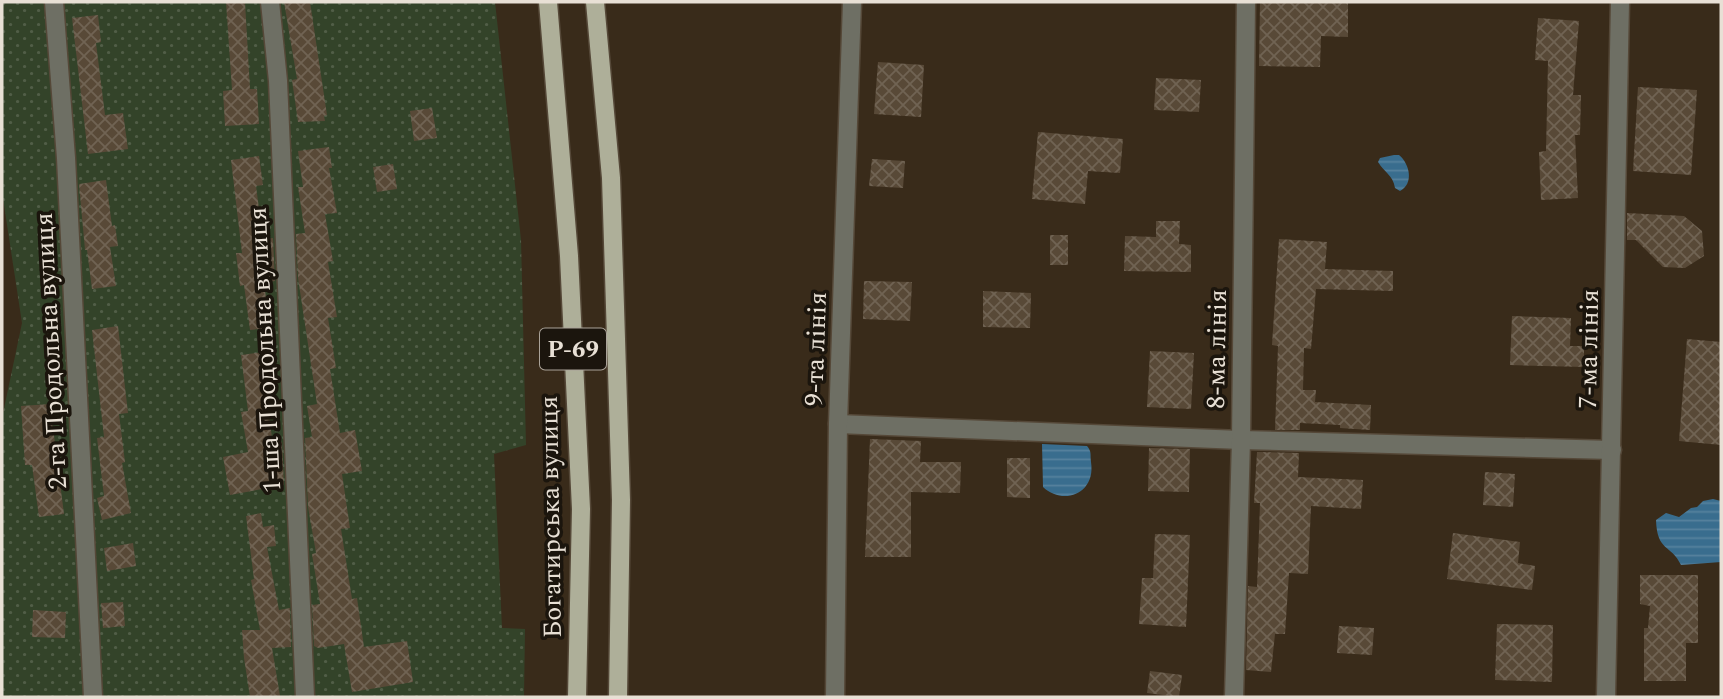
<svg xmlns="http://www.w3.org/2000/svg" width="1723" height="699" viewBox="0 0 1723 699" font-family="Spectral,serif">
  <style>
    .grass { fill: url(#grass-dots) }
    .water { fill: url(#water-rules) }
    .building { fill: url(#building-cross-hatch) }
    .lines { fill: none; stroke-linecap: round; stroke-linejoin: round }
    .minor-casing { stroke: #554838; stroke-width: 21 }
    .major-casing { stroke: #554838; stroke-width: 21 }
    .minor { stroke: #6e6f64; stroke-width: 18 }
    .major { stroke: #aeaf99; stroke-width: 18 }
    .labels { text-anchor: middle; stroke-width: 7; stroke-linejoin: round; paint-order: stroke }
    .shield { fill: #1b150d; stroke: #aaa399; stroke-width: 2 }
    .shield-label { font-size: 24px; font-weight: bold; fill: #e8e0d5 }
    .street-label { font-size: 26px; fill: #e8e0d5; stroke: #1b150d }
  </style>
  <defs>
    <pattern id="grass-dots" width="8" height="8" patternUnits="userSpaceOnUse" patternTransform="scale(1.75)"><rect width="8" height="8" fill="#334329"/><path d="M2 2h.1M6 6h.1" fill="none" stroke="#515e47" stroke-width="1.8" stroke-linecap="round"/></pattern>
    <pattern id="water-rules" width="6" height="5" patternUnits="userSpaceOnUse" patternTransform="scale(1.75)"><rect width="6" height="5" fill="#396d8e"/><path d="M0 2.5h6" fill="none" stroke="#56829d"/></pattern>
    <pattern id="building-cross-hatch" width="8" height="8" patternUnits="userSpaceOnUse" patternTransform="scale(1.75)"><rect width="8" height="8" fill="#584937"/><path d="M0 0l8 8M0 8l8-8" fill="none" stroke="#706353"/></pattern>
  </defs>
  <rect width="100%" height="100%" fill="#392b1a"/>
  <!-- grass -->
  <polygon class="grass" points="2,2 495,2 521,240 526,445 494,454 502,628 525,629 524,697 2,697 2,418 22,323 2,192"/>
  <!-- water -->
  <g class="water">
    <path d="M1394,155H1399C1410,164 1414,184 1400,191L1395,188C1393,175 1384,172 1378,162L1380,158Z"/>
    <path d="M1042,444L1087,446C1092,452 1090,454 1091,462C1096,494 1063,506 1043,487Z"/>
    <path d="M1713,499L1721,501V562L1681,565C1671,544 1657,552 1656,520L1666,513L1679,517L1691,508L1697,507L1703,501Z"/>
  </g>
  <!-- building -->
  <g class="building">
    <polygon points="226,2 245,2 250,89 257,89 259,124 225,126 223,91 232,90"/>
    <polygon points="284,2 310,2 327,115 324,116 325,121 298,122 292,80 297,79"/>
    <polygon points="1260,2 1348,3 1348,37 1321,36 1320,67 1259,66"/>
    <polygon points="98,15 101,42 96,43 105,115 123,113 128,149 88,154 72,18"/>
    <polygon points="1538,18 1579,21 1573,95 1581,95 1580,135 1575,135 1578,198 1541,200 1539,152 1546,151 1548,61 1535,60"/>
    <polygon points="878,62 924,65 921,117 874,114"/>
    <polygon points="1156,78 1201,80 1199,112 1154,110"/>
    <polygon points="1638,87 1697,90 1691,175 1633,171"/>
    <polygon points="432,108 437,138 414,141 410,111"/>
    <polygon points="1038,132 1123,139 1120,173 1088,171 1085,204 1032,199"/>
    <polygon points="329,147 332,168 329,168 337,213 325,214 333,261 328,262 337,317 328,318 336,368 330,369 340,433 355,430 362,471 342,474 350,528 341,529 352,599 357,598 364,647 407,641 413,682 352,692 344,644 318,648 314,646 312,605 320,604 312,554 316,553 308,507 305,438 312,437 307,406 317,404 298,278 296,234 305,233 298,187 303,187 298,151"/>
    <polygon points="259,156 263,185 256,186 263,239 273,238 275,281 264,283 270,328 250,330 244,285 240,286 236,253 242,253 231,160"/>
    <polygon points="872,159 905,161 903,188 869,186"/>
    <polygon points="393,164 397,189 377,192 373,167"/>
    <polygon points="106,180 112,226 115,225 118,246 110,247 116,286 92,289 87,250 85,250 79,184"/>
    <polygon points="1627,213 1684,216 1702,231 1704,256 1685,268 1663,267 1636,240 1627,240"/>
    <polygon points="1156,221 1180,221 1179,244 1191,245 1191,272 1124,271 1125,236 1156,237"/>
    <rect x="1050" y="235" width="18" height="30"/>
    <polygon points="1279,239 1327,242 1325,269 1393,271 1393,291 1316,289 1311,349 1304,348 1303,390 1316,390 1315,402 1371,405 1370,430 1340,428 1340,425 1300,423 1300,430 1275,430 1278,346 1272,345"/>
    <polygon points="864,281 912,282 910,321 863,319"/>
    <polygon points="983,291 1031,293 1030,328 983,327"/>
    <polygon points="1512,316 1571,318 1570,346 1584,346 1584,367 1510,365"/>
    <polygon points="118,326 128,413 119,414 125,462 122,463 131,513 102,520 97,498 104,496 97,438 104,437 92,330"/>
    <polygon points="1687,339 1721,342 1721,445 1679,441"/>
    <polygon points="1150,351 1194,353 1191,409 1147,407"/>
    <polygon points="264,352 268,383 264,383 273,444 282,442 284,485 230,495 223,457 248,452 241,412 248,411 241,355"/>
    <polygon points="50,404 64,514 39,517 32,465 25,465 21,406"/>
    <polygon points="870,439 921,441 920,462 961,462 960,493 911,492 911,557 865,557"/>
    <polygon points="1149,448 1190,449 1189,492 1148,491"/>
    <polygon points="1257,452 1299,453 1298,477 1363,480 1361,509 1311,506 1308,574 1289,573 1285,634 1275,634 1271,672 1246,670 1248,586 1257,587 1260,503 1254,503"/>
    <polygon points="1007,458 1030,458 1030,498 1007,497"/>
    <polygon points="1485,472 1515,474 1513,507 1483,505"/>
    <polygon points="261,513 263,527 274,525 276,546 267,547 279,610 290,608 291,647 272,648 280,696 250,697 244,658 242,630 260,630 251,580 254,579 246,516"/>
    <polygon points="1453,533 1520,542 1518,563 1535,566 1532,590 1447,579"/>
    <polygon points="1155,534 1190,535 1186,627 1139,624 1142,578 1153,578"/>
    <polygon points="133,543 136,566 107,571 104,548"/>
    <polygon points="1640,575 1698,575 1698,643 1686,643 1686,681 1644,681 1644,628 1648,628 1650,606 1640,604"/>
    <polygon points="123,602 125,626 103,628 101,603"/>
    <polygon points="33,610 66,612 65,638 32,637"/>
    <polygon points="1497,624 1553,625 1552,682 1495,680"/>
    <polygon points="1339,626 1374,628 1372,655 1337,653"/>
    <polygon points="1150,671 1182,675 1179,697 1147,693"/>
  </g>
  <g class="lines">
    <!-- minor casing -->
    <g class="minor-casing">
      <g id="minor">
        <polyline points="54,2 66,158 93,697"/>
        <polyline points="270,2 278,81 305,697"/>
        <polyline points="838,424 1241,440 1612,450"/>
        <polyline points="835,697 838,424 852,2"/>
        <polyline points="1234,697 1241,440 1246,2"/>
        <polyline points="1606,697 1620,2"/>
      </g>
    </g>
    <!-- major casing -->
    <g class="major-casing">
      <g id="major">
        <polyline points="548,2 569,256 581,509 577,697"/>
        <polyline points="595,2 611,178 621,500 618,697"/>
      </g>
    </g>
    <!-- minor -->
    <use href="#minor" class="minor"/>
    <!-- major -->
    <use href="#major" class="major"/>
  </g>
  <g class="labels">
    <!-- shield labels -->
    <rect class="shield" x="540" y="328.5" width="66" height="41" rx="5"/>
    <g class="shield-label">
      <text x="573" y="357">Р-69</text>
    </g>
    <!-- street labels -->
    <g class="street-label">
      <text transform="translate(815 349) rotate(-88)" y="9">9-та лінія</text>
      <text transform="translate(1216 349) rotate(-89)" y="9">8-ма лінія</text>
      <text transform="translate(1588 349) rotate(-89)" y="9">7-ма лінія</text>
      <text transform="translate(264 350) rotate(-93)" y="9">1-ша Продольна вулиця</text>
      <text transform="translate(50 351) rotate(-93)" y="9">2-га Продольна вулиця</text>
      <text transform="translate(550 517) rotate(-91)" y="9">Богатирська вулиця</text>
    </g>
  </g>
  <!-- border -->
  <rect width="1723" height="699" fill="none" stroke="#e8e0d5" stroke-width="7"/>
</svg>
